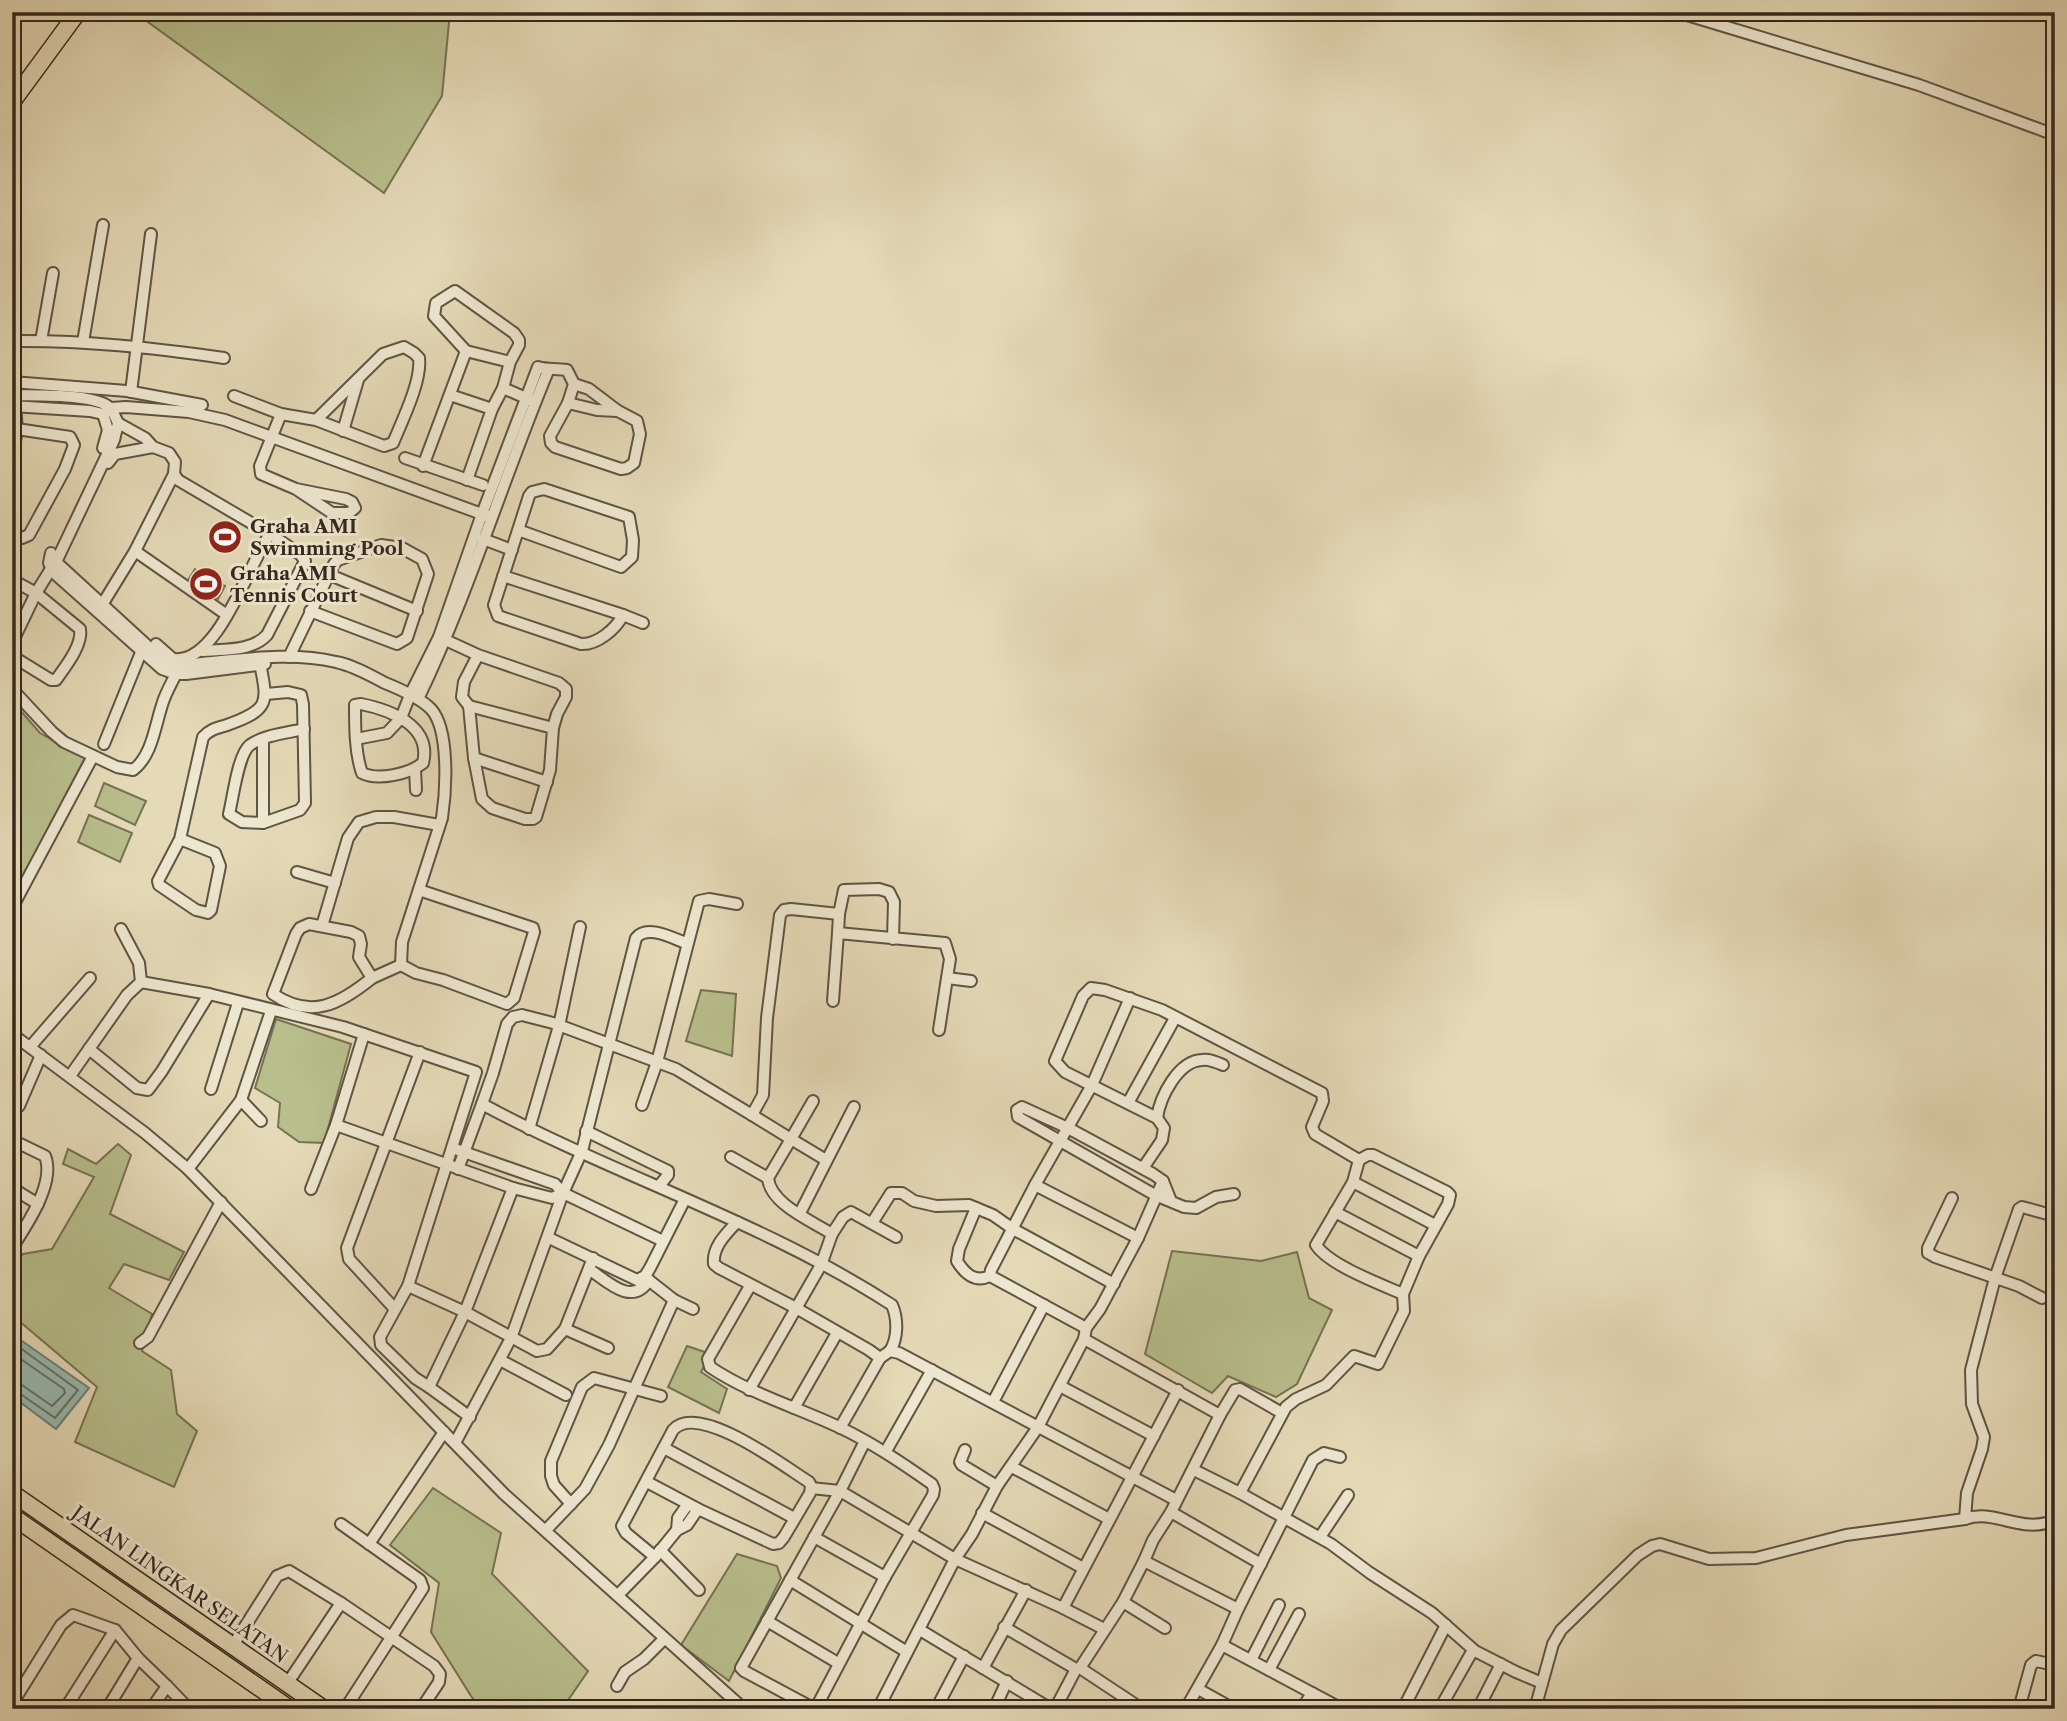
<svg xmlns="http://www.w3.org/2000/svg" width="2067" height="1721" viewBox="0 0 2067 1721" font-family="'Libre Caslon Text',serif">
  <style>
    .green { fill: #b8be8c; stroke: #767254; stroke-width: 2 }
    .water { fill: #96bab0; stroke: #6f7f75; stroke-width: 2 }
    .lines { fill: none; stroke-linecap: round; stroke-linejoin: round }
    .shore { stroke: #657066; stroke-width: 2 }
    .minor-casing { stroke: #605444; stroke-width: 14 }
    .highway-casing { stroke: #34271d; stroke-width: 19 }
    .minor { stroke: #eee7d0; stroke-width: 10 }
    .highway { stroke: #e5dab7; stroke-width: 16 }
    .labels { text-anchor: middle; stroke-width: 6; stroke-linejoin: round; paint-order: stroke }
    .poi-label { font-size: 19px; font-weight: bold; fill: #34271d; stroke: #eee7d0; text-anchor: start }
    .street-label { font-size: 19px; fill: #34271d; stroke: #eee7d0 }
  </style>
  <rect width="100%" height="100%" fill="#e5dab7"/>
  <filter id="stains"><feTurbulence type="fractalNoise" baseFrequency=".00286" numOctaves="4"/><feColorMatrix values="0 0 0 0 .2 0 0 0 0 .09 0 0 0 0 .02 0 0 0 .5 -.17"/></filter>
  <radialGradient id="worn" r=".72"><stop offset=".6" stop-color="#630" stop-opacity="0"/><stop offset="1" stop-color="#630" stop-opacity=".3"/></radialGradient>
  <!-- green -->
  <g class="green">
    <polygon points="134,12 450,12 442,96 384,193"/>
    <polygon points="195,569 225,586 218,599 187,582"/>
    <polygon points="12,701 40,733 85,758 19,884 12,846"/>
    <polygon points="104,783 146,801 135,825 95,806"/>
    <polygon points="89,815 132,833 120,862 78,842"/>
    <polygon points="701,990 736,994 732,1056 686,1041"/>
    <polygon points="276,1019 351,1044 324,1143 299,1142 278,1127 280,1103 255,1088"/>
    <polygon points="118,1144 131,1155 110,1214 184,1252 169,1280 124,1264 109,1288 152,1314 142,1351 171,1370 177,1414 197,1431 174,1487 75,1442 97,1387 12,1315 12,1266 23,1254 52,1249 94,1177 63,1164 68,1149 96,1164"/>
    <polygon points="1172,1251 1261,1261 1297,1252 1309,1298 1332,1310 1297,1384 1276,1397 1228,1376 1212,1393 1145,1354"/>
    <polygon points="687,1346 711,1354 701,1372 727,1389 719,1413 668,1387"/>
    <polygon points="433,1488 501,1533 492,1574 588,1671 562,1709 481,1709 471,1696 431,1632 439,1583 390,1545"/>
    <polygon points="737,1554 777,1566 781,1578 729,1681 681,1645"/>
  </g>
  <!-- water -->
  <polygon class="water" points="12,1334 89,1388 56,1429 12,1396"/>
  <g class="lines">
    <!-- shore -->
    <g class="shore">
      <polyline points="12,1342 78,1390 55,1418 19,1393 12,1391"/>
      <polyline points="12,1353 64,1389 65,1393 52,1406 22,1385 12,1383"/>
    </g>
    <!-- minor casing -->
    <g class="minor-casing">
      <g id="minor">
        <polyline points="1677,12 1919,85 2055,135"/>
        <path d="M12,341C84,340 154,348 224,358"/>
        <polyline points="41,341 53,273"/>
        <polyline points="83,342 103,225"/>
        <polyline points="12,382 127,391 202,405"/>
        <polyline points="503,388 533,401"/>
        <polyline points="131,392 151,234"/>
        <path d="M12,395C33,396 96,393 110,408C113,411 116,419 118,423L114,440L56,562L165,662L176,665C229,662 284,650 336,662C352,665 370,675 385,683C400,689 420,698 431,709C450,730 446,792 442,818L402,942L401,965L372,978"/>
        <polyline points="450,395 492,409"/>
        <path d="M234,396L281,414L316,420L384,446L393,443C402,421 422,381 419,358L414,353L404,347L383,354L316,420"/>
        <polyline points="568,403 597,410 618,411"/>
        <polyline points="12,406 90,411 103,414 111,408 126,407 189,412 225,420 490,517"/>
        <polyline points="103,414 108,430 103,448"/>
        <polyline points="281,414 260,466 261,474 296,489 346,499 352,502 355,508 349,513 332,513 296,489"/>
        <path d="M118,423L145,438L153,447L169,453L175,462L174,474L178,480L270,534C248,565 218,665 173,659L156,644"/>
        <polyline points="343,431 358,380"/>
        <polyline points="405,458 483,485"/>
        <polyline points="12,460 17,429 15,406"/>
        <polyline points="108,463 115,454 153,447"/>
        <polyline points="423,466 466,351"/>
        <polyline points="467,480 492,409 503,388 510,362 519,345 519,340 514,333 455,291 436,303 434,316 466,351 510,362"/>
        <polyline points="12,536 22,538 29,535 65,469 74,445 70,437 17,429"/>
        <polyline points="483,539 512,550"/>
        <polyline points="135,551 227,615"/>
        <polyline points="51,553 49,563 54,573 162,669 176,674 186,674 265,664"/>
        <polyline points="330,575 417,611"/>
        <path d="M503,576L623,615C616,629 597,645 581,644L498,616L494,605L529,496L532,492L544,489L629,517L633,540L632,557L621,567L518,530"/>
        <path d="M12,580L36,593L80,629C83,645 65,667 56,680H51L12,656"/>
        <polyline points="105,600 135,551 174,474"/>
        <polyline points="623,615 643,623"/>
        <polyline points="439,637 478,655 559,683 566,689 566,697 557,714 553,728 550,770 536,817 533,819 525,819 492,808 482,799 474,758 469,706 462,697 464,682 478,655"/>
        <polyline points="12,643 36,593 54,564"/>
        <path d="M202,651C224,649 251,652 267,635L305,561L301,555L270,534"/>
        <polyline points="289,657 334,564 338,560 381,545 402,548 422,559 428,574 407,638 397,644 310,611"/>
        <path d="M12,689L52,732L64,742L117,767L133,770C152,756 155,726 162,705C165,694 171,684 176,674"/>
        <path d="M418,699C469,593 503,479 548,371"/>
        <path d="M361,704C391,710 432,726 423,763C409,774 378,781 362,773C355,753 355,727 355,705Z"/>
        <polyline points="469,706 553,728"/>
        <path d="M263,739V823L242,822L229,814C233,798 238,754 250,745C264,735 287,733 304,729"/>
        <path d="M356,739L387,733L401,718L410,695L439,637L482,514L538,367C548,370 556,368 567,370L574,384L589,389L618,411L637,421L640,434L634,463L627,468L621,469L555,447L551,443L550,436L568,403L574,384"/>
        <polyline points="104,744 144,645"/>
        <polyline points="474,758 547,782"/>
        <polyline points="415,769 416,790"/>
        <polyline points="263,823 300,810 305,803 303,704 301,695 288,692 266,694"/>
        <path d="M180,839L215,853L220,866L211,910L208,913L196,910L159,885L158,881L180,839L203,737C210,729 218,728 227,725C273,709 267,701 259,658"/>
        <polyline points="297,872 335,883"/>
        <polyline points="12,908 93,756"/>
        <polyline points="12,914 15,924 12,928"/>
        <path d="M309,924L351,932L359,936L361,944L359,957L372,978C340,1004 311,1020 273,994L296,934L300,928Z"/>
        <polyline points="322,926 348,838 359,822 376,817 394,817 439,825"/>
        <polyline points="893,939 894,902 889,892 879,889 844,890 839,914 838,933 945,943 950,959 947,978 971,981"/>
        <polyline points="401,965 416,973 443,980 507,1004 514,998 534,932 533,928 419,890"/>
        <polyline points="141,982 209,994 343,1027 476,1072 408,1286 380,1337 381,1345 415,1378 429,1387 465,1312 513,1188"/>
        <polyline points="833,1001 838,933"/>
        <polyline points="939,1030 947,978"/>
        <polyline points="12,1034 145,1133 188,1169 504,1494 744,1709"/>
        <polyline points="30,1047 90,978"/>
        <polyline points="89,1049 137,1088 148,1090 162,1071 209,994"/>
        <polyline points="70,1076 127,995 141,982 139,963 121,929"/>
        <polyline points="211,1089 238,1003"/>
        <polyline points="241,1100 271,1011"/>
        <polyline points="813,1101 791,1139 826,1160"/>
        <polyline points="1128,1103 1175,1018"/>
        <polyline points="482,1104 493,1073 507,1024 513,1017 522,1015 553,1023 676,1069 752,1115"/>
        <polyline points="642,1105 657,1062 699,901 709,899 737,904"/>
        <polyline points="19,1106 41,1055"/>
        <path d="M1157,1118C1160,1097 1178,1061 1202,1060C1209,1059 1216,1062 1223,1065"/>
        <polyline points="336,1125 513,1188 552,1198 563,1193"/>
        <polyline points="529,1129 559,1026 580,927"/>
        <polyline points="586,1131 668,1171 668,1175 659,1186"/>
        <path d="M12,1140L45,1156C56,1183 26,1226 12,1248"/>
        <polyline points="458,1150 555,1184 563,1193 663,1241"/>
        <polyline points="731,1157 768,1178"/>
        <path d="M1359,1160L1353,1182L1316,1245C1329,1265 1380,1284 1403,1294"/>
        <polyline points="1143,1168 1162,1140 1164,1128 1157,1118 1065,1072 1055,1061 1083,996 1091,988 1105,990 1162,1010 1322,1093 1323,1101 1312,1127 1315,1134 1359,1160 1368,1155 1373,1155 1447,1192 1450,1195 1448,1204 1419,1256 1403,1294 1404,1311 1378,1364 1354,1356 1326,1385 1296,1399 1286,1407 1240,1493"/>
        <polyline points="188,1169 241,1100 261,1121"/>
        <path d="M458,1169L482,1104C616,1176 764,1222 892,1305C898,1319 898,1338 890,1351"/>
        <polyline points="1353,1182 1435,1225"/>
        <polyline points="1035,1185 1138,1238"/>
        <polyline points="12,1188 38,1204"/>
        <polyline points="311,1189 336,1125 364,1034"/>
        <polyline points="1952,1198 1928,1248 1928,1253 1935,1257 2019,1286 2042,1298"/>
        <polyline points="1171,1201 1163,1181 1153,1174 1068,1128 1022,1107 1017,1110 1018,1117 1155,1195 1184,1207 1196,1208 1216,1197 1234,1194"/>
        <path d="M976,1208L959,1249L957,1261C965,1274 975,1283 990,1276"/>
        <polyline points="1335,1212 1419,1256"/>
        <polyline points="800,1213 854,1107"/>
        <path d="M737,1222C726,1234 712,1247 714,1264L719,1268L796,1308L869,1350L880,1358L890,1351L899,1353L1176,1500"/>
        <polyline points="872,1223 891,1193 902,1193 914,1201 936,1206 969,1205 993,1215 1013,1229 1114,1284"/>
        <polyline points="832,1234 843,1217 851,1212 896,1237"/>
        <polyline points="549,1238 637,1280 645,1276 650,1268 685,1199"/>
        <path d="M589,1269C608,1282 632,1307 649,1280"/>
        <polyline points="646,1278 674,1300 693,1309"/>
        <polyline points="408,1286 465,1312 537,1351 547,1349 565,1329 608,1348"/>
        <path d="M750,1286L708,1359L710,1367C750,1394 797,1407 841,1428C874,1444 902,1463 932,1484L934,1489L933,1495L885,1577L818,1704L811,1707L744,1671L741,1668L840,1491L865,1441"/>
        <polyline points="394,1308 349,1259 347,1248 420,1052"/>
        <polyline points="1086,1328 994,1278 990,1276 991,1270 1035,1185 1092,1085 1130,998"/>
        <polyline points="565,1329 593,1258"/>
        <polyline points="1084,1339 1220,1415"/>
        <polyline points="140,1343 148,1337 221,1202"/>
        <polyline points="500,1360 566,1395"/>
        <polyline points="1060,1386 1154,1436"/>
        <polyline points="429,1387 470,1417"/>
        <path d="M749,1390L821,1265L832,1234C812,1221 770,1204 768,1178L791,1139L752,1115L763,1095L767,1018L780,915L784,910L791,909L839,914"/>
        <polyline points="993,1402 1044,1305"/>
        <polyline points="794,1408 837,1333"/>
        <polyline points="840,1428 880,1358"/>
        <path d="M455,1443L511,1338L563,1193L582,1151L636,938C647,924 672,938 686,943"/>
        <polyline points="664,1448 794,1518"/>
        <polyline points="965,1450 960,1462 962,1465 997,1486"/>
        <polyline points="886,1451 932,1370"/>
        <polyline points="1012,1467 1109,1519"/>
        <polyline points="1194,1470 1240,1493 1331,1544 1370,1573 1432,1613 1475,1651 1516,1672 1542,1683"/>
        <path d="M647,1482L698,1509L773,1544L779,1543L784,1537L810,1493L811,1486L809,1482C785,1467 698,1401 673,1430L622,1526L626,1533L655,1557"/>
        <polyline points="811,1488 840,1491 955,1559 1063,1608 1104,1629"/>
        <polyline points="571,1504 554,1485 551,1476 551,1461 582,1387 594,1378 661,1396"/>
        <polyline points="1171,1512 1261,1564"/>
        <polyline points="982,1513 1083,1568"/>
        <polyline points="1965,1519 1967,1493 1982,1449 1984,1437 1972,1404 1971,1370 1995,1278 2019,1209 2022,1207 2055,1216"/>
        <polyline points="341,1524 420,1580 423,1588 345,1709"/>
        <polyline points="546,1530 585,1489 609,1445 674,1300"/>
        <polyline points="677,1530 678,1518 688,1504"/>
        <polyline points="814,1537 885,1577"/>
        <polyline points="1320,1537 1348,1495"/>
        <polyline points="369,1544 444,1432"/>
        <polyline points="660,1550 699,1590"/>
        <polyline points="1144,1561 1238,1609"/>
        <polyline points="790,1580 907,1652"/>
        <polyline points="618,1595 655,1557 677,1530 687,1525 698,1509"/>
        <polyline points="1123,1602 1165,1628"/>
        <polyline points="1063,1608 1178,1390"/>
        <polyline points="767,1621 838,1663"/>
        <polyline points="1004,1627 1076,1669 1080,1668 1142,1709"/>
        <polyline points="920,1630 1051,1709"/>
        <polyline points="1222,1645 1342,1709"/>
        <polyline points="232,1647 277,1576 289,1571 341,1603 434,1666 440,1674 439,1682 421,1709"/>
        <polyline points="1251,1660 1279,1605"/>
        <polyline points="983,1668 1026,1590"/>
        <polyline points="1080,1668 1123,1602 1144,1561 1153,1540 1171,1512 1220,1415 1235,1390 1240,1389 1282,1413"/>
        <polyline points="1269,1670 1299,1614"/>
        <polyline points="287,1684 341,1603"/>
        <polyline points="617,1686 625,1672 644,1659 664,1639"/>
        <polyline points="1198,1689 1234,1709"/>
        <polyline points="1443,1703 1473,1650"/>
        <polyline points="12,1704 61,1625 73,1615 115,1630 138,1658 167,1686"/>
        <polyline points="65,1709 115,1630"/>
        <polyline points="107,1709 138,1658"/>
        <polyline points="151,1709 167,1686 189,1709"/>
        <polyline points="878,1709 955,1559 972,1534 997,1486 1038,1427 1084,1339 1086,1328 1100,1309 1138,1238 1163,1181"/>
        <polyline points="936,1709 964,1656"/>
        <polyline points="994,1709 1007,1681"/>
        <polyline points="1055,1709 1076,1669"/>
        <polyline points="1180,1709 1188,1705 1222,1645 1238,1609 1313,1460 1324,1453 1340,1457"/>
        <polyline points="1302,1709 1312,1693"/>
        <polyline points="1403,1709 1446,1625"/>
        <polyline points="1478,1709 1501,1664"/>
        <path d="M1535,1709L1553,1644L1561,1630L1638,1555L1652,1546L1660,1544L1709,1559L1756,1558L1846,1535L1965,1519C1995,1508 2021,1535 2055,1520"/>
        <polyline points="2019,1709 2031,1665 2036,1661 2055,1665"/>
      </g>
    </g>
    <!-- highway casing -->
    <g class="highway-casing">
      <g id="highway">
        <polyline points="12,102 78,12"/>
        <polyline points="12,1493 324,1709"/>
        <polyline points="12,1516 290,1709"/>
      </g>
    </g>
    <!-- minor -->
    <use href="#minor" class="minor"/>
    <!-- highway -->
    <use href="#highway" class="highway"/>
  </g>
  <!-- icons -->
  <defs>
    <g id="stadium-disc" transform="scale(1.75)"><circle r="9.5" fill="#8f2418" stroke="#eee7d0"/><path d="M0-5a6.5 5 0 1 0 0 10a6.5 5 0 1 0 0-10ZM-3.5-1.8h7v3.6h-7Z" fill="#fff"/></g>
  </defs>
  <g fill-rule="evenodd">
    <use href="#stadium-disc" x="225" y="537"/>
    <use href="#stadium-disc" x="206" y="584"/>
  </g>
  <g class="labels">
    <!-- poi labels -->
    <g class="poi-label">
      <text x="250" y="533">Graha AMI<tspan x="250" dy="22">Swimming Pool</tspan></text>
      <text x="230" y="580">Graha AMI<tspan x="230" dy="22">Tennis Court</tspan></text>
    </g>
    <!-- street labels -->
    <g class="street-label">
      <text transform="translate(180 1584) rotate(35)" y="7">JALAN LINGKAR SELATAN</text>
    </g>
  </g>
  <!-- margin -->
  <rect width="2067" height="1721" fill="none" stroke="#e5dab7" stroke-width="42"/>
  <rect x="14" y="14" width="2039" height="1693" fill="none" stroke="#34271d" stroke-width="3.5"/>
  <rect x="21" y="21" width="2025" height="1679" fill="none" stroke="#34271d" stroke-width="2"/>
  <rect width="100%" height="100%" filter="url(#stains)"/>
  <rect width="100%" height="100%" fill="url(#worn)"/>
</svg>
